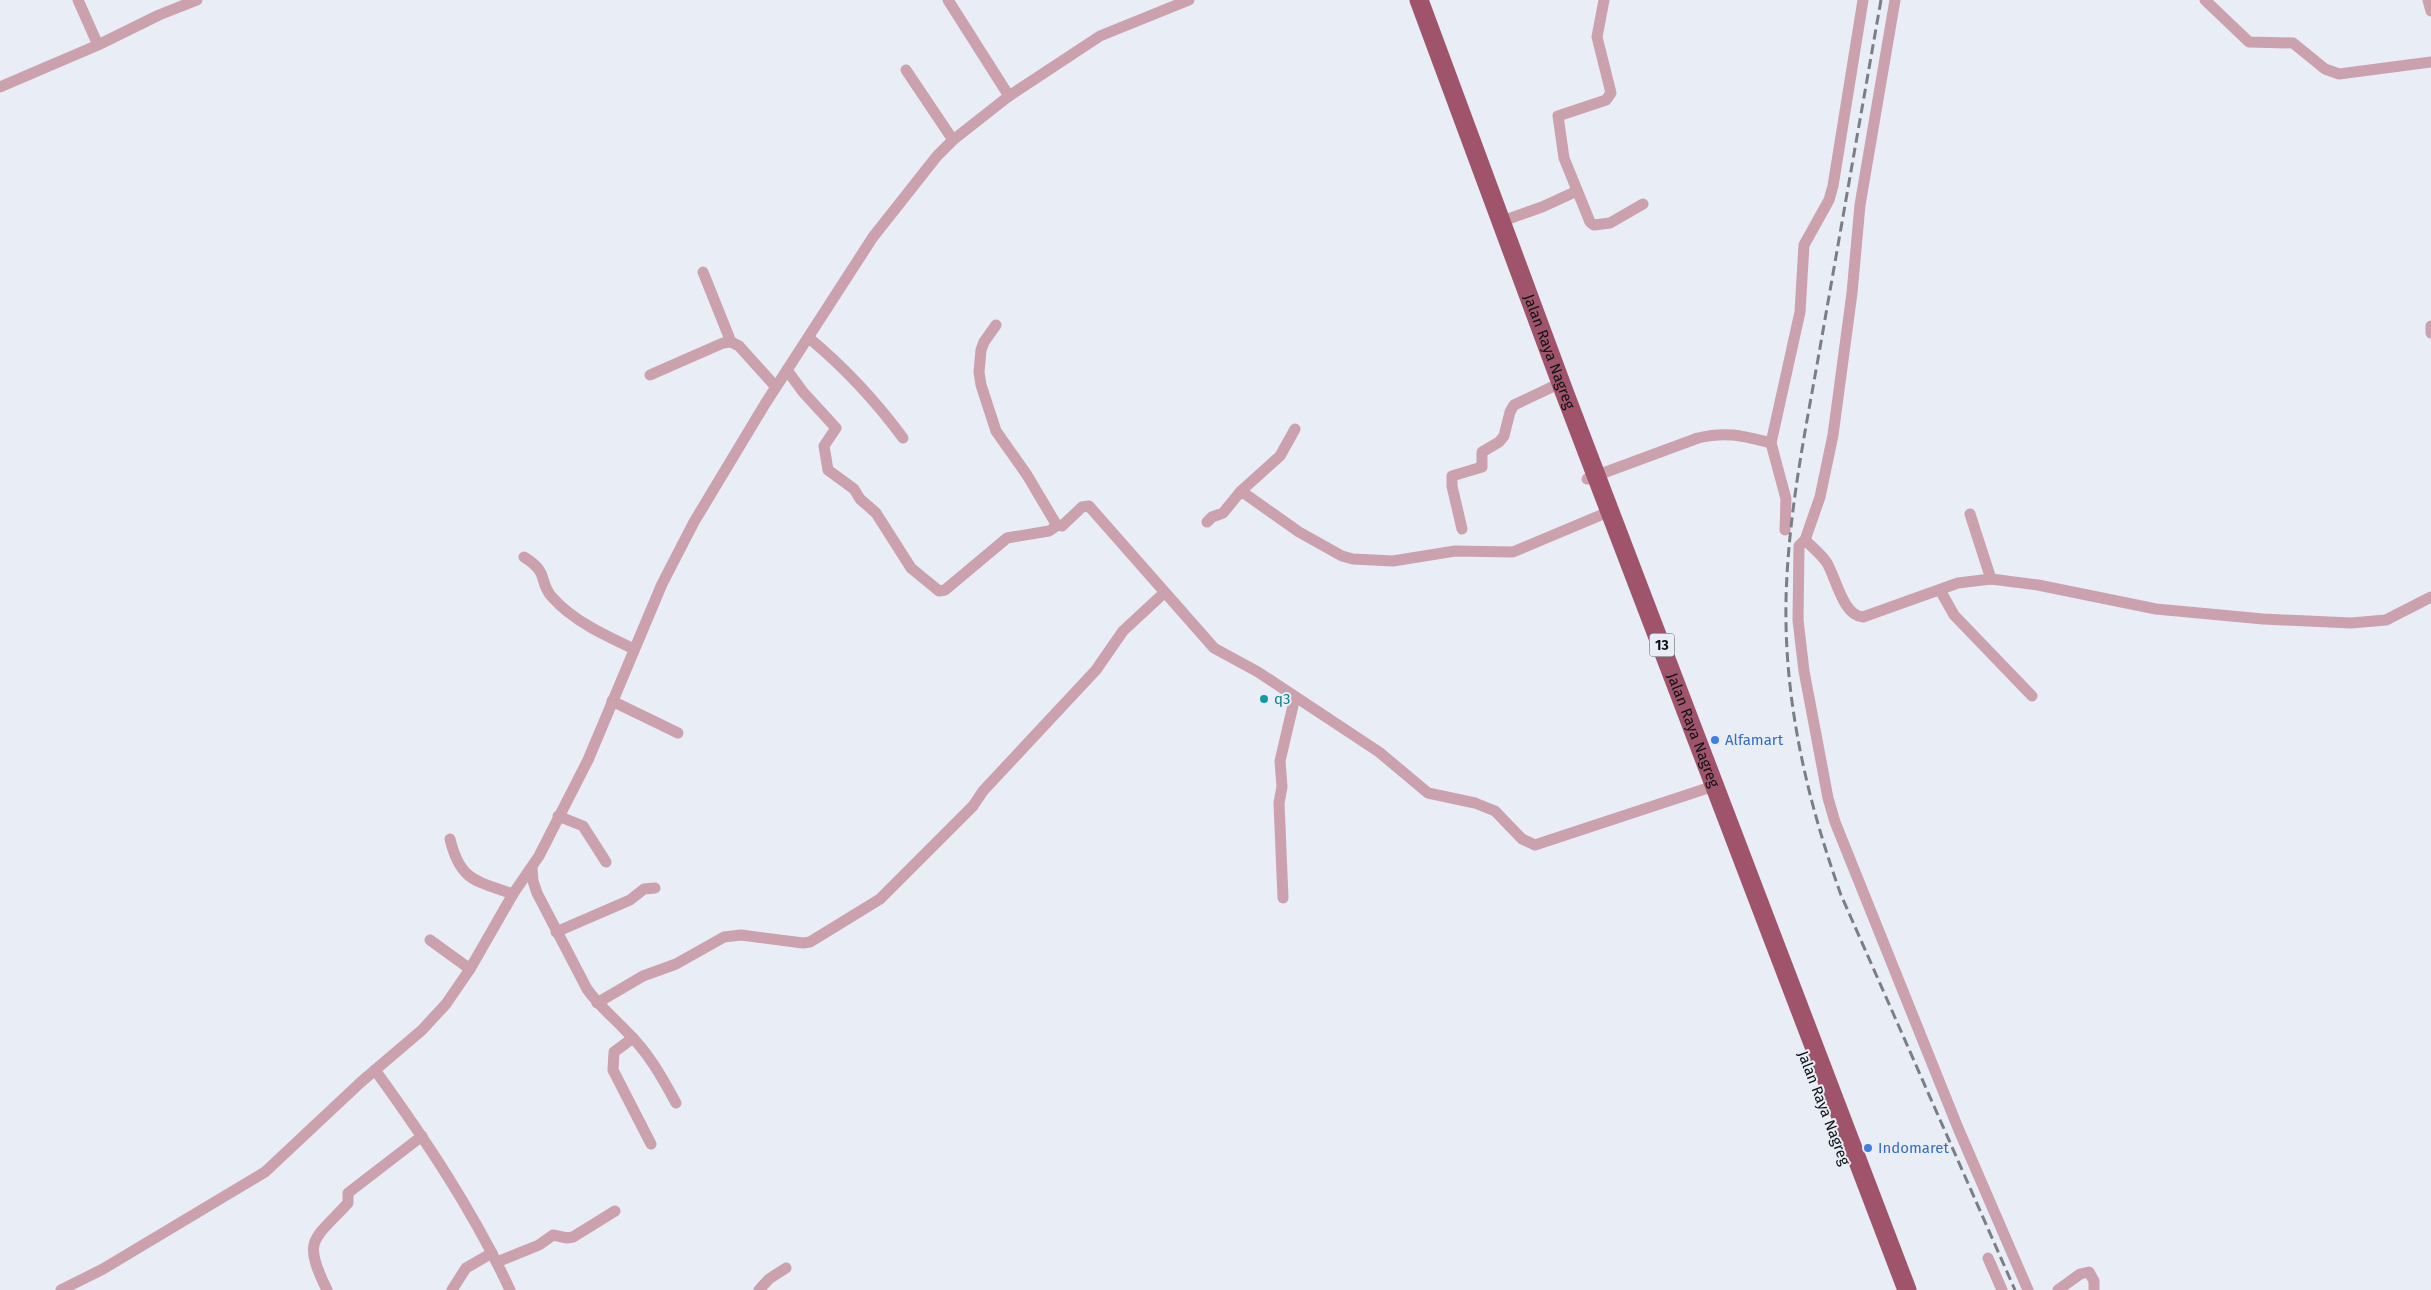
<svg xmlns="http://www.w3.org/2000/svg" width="2431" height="1290" viewBox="0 0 2431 1290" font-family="'Fira Sans',sans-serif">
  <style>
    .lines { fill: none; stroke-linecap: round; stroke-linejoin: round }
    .minor { stroke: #caa1ac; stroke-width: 11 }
    .trunk { stroke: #a0546c; stroke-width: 19 }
    .rail { stroke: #7b7e84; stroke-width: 3; stroke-dasharray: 10 5; stroke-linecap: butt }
    .culture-dot { fill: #0f9aa8; stroke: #e8edf6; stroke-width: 2 }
    .shop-dot { fill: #3f7fe0; stroke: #e8edf6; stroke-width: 2 }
    .labels { text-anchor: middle; stroke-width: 4; stroke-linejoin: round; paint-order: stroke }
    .shield { fill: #e8edf6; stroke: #515458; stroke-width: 1 }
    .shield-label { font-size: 14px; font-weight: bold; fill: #101215 }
    .street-label { font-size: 15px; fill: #101215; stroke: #e8edf6 }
    .culture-label { font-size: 15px; fill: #0d838f; stroke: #e8edf6; text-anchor: start }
    .shop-label { font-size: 15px; fill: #366cbe; stroke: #e8edf6; text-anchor: start }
  </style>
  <rect width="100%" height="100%" fill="#e8edf6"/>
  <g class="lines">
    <!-- minor -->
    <g class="minor">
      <polyline points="78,0 98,45 159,15 197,0"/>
      <polyline points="948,0 1009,96"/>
      <polyline points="1604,0 1597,37 1611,93 1606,100 1558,116 1564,158 1590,222 1594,225 1610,223 1643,204"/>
      <polyline points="1895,0 1860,205 1852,293 1833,435 1820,497 1805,540 1799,546 1798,620 1804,671 1828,798 1835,822 1958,1128 2028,1290"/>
      <polyline points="2205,0 2249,42 2293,43 2325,69 2339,74 2431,62"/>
      <polyline points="2428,0 2431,11"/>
      <polyline points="906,70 953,140"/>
      <polyline points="0,87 98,45"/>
      <polyline points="1500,222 1542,207 1577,191"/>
      <polyline points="703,272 731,342"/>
      <polyline points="996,325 984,342 981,350 979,372 981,385 996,431 1027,475 1056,524 1062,526 1082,507 1089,506 1214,648 1258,672 1379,752 1428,793 1475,803 1495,811 1522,839 1535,845 1714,786"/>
      <polyline points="2431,326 2431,333"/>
      <path d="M809,338C845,368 875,400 903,438"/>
      <polyline points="787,370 803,392 836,428 824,446 828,470 854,489 860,499 876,513 911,568 939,591 945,590 1007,538 1049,531 1058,525"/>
      <polyline points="650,375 723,343 731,342 739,346 776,387"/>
      <path d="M1587,479L1698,438C1727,431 1743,436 1771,443"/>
      <polyline points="1241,491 1280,456 1295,429"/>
      <polyline points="1970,514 1991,579"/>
      <polyline points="1207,522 1212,517 1223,513 1241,491 1299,532 1342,556 1353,559 1393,561 1455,551 1513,552 1601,515"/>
      <polyline points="1462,529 1452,486 1452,476 1482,467 1482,452 1499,442 1504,436 1510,412 1514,405 1552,387"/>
      <polyline points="1785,530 1786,499 1771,443 1800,312 1804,245 1829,200 1833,186 1863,0"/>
      <path d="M1805,540C1812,547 1821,554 1827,563C1836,578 1843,616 1863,617L1958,583L1991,579L2038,585L2156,609L2263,619L2351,623L2386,620L2431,597"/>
      <path d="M524,557C550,573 538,581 552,597C573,621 606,636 634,649"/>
      <polyline points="1940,590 1954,615 2032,696"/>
      <polyline points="612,701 678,733"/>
      <polyline points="558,816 583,826 606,862"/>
      <path d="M450,839C460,881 476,881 513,894"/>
      <path d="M532,868L533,881L537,893L587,989C599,1006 613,1017 627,1032C648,1052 662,1077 676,1103"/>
      <polyline points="1283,898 1279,803 1282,787 1280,761 1295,697"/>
      <polyline points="556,932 630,900 644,889 655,888"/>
      <polyline points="430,940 470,969"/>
      <polyline points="597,1003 643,976 676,964 724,937 741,935 803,943 810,942 880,899 973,806 983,791 1096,670 1123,631 1164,593"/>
      <polyline points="633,1038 614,1052 613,1070 651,1144"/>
      <path d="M375,1070C425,1139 474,1212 510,1290"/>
      <polyline points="1988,1258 2002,1290"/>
      <polyline points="497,1262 539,1245 553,1235 567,1238 573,1237 615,1211"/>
      <polyline points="61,1290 103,1269 265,1172 361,1082 422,1030 446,1004 470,969 513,894 539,856 588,760 662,584 694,522 765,404 873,237 937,156 953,140 1009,96 1100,36 1189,0"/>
      <path d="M327,1290C302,1239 313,1241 348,1203V1193L422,1136"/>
      <polyline points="452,1290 466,1268 492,1253"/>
      <polyline points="759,1290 769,1279 786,1268"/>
      <polyline points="2058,1290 2080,1274 2089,1272 2094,1281 2094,1290"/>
    </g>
    <!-- trunk -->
    <path class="trunk" id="s1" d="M1419,0L1565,394L1907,1290"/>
    <!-- rail -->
    <path class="rail" d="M1881,0C1861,114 1841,228 1821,342C1806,428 1788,512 1786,600C1784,701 1807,800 1841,895L2015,1290"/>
  </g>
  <!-- markers -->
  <circle class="culture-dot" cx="1264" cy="699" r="5"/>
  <g class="shop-dot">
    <circle cx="1715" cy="740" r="5"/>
    <circle cx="1868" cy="1148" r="5"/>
  </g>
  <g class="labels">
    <!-- shield labels -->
    <rect class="shield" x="1649.5" y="633.5" width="25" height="23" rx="4"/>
    <g class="shield-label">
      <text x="1662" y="650">13</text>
    </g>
    <!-- street labels -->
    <g class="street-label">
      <text dy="5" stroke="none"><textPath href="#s1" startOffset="375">Jalan Raya Nagreg</textPath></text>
      <text dy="5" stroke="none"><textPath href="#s1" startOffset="780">Jalan Raya Nagreg</textPath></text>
      <text transform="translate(1824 1108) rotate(69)" y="5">Jalan Raya Nagreg</text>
    </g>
    <!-- culture labels -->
    <g class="culture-label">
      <text x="1274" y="704">q3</text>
    </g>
    <!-- shop labels -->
    <g class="shop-label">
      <text x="1725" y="745">Alfamart</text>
      <text x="1878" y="1153">Indomaret</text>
    </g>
  </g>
</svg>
